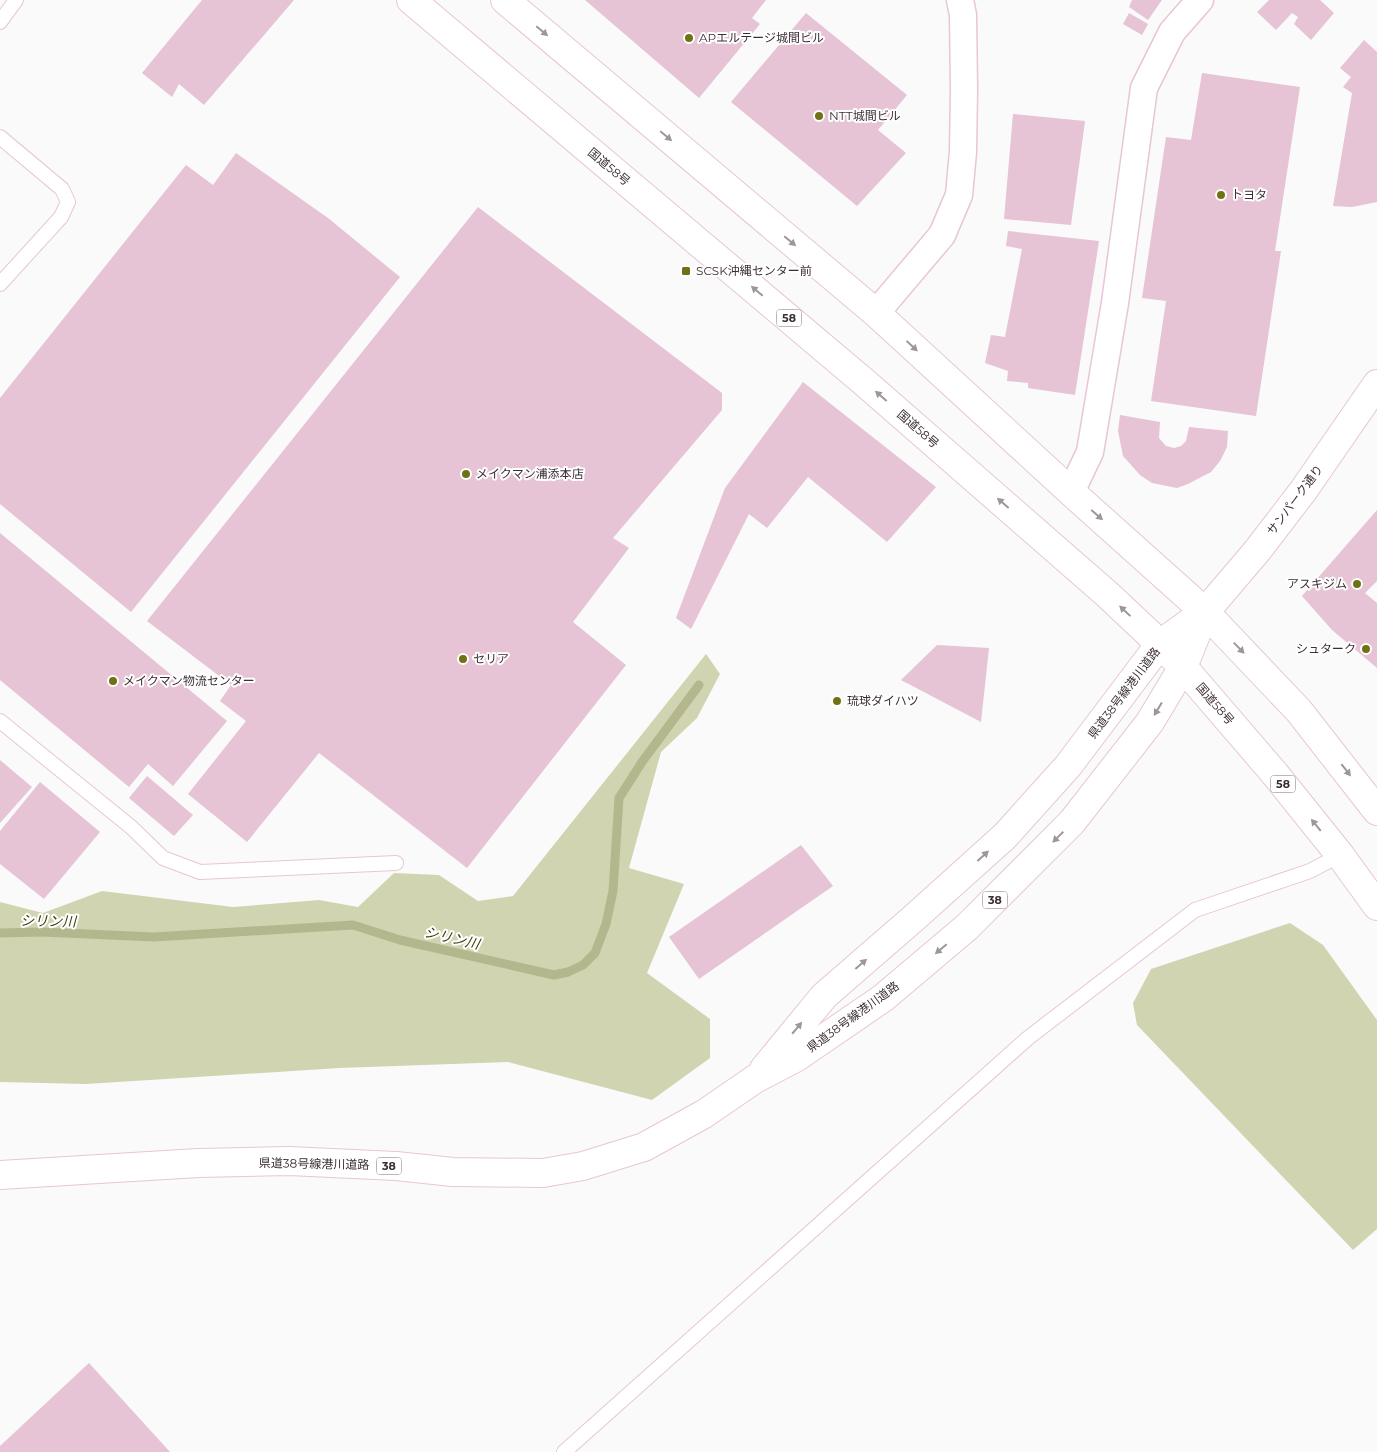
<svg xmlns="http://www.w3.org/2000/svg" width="1377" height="1452" viewBox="0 0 1377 1452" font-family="Montserrat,'Noto Sans JP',sans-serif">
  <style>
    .green { fill: #d1d4b0 }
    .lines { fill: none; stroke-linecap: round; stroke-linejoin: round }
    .stream { stroke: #b4b78e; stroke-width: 9 }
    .building { fill: #e6c3d5 }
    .service-casing { stroke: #e8c5d7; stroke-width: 16 }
    .minor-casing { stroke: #e8c5d7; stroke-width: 29 }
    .tertiary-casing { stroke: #e8c5d7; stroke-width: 30 }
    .primary-casing { stroke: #e8c5d7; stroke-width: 30 }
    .trunk-casing { stroke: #e8c5d7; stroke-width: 30 }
    .service { stroke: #fff; stroke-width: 14 }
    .minor { stroke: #fff; stroke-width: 26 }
    .tertiary { stroke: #fff; stroke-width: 28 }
    .primary { stroke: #fff; stroke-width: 28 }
    .trunk { stroke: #fff; stroke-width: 28 }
    .oneway { fill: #9e969a }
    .poi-dot { fill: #6f7116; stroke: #fff; stroke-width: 2 }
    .labels { text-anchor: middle; stroke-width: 4; stroke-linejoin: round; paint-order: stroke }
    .shield { fill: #fff; stroke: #766d72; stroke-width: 1 }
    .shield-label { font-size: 11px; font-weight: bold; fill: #3c2e36 }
    .poi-label { font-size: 12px; fill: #3c2e36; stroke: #fff; text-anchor: start }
    .street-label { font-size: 12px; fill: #3c2e36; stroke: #fff }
    .water-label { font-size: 14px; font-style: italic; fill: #3a3c08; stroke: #fff }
  </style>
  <rect width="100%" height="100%" fill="#fafafa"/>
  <!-- green -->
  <g class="green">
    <polygon points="706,654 720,674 697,718 661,752 629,868 684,884 647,973 710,1019 710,1058 652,1100 508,1062 339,1068 86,1084 0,1082 0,902 43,913 102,891 233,907 319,900 358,907 394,873 439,875 478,901 513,896"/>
    <polygon points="1290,923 1323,945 1377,1020 1377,1229 1353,1250 1137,1025 1133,1003 1151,969"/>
  </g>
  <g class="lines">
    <!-- stream -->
    <polyline class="stream" points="0,933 42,932 154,937 353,925 400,940 554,975 568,972 583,965 595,953 606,924 613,891 619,798 642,762 699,685"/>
  </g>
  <!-- building -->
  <g class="building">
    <polygon points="202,0 294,0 204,105 179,84 172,97 142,73"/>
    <polygon points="585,0 766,0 752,18 760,24 699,98"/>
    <polygon points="1132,0 1162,0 1148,20 1129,7"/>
    <polygon points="1269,0 1320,0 1334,13 1311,40 1294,24 1298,17 1292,13 1276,30 1257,12"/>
    <polygon points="806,13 907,95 878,130 906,153 857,206 731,102"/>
    <polygon points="1129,13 1148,24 1142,35 1123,24"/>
    <polygon points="1364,40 1377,52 1377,202 1352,207 1333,206 1352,93 1343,87 1351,77 1340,68"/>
    <polygon points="1202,73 1300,87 1275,251 1281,251 1256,416 1151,401 1166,301 1142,298 1166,137 1191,140"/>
    <polygon points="1013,114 1085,121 1071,225 1004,219"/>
    <polygon points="236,153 328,218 400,277 131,612 0,504 0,398 186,165 213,185"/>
    <polygon points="478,207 722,393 722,410 613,538 629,548 573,622 626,665 467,868 319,753 247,842 188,794 246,721 220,701 231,685 147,621"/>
    <polygon points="1008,231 1099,241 1075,395 1028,388 1028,383 1007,381 1008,371 985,363 991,335 1005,337 1022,249 1006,246"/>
    <polygon points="803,382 936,487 887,542 808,477 767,528 749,514 691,629 676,618 725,488"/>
    <polygon points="1120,415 1160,422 1159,438 1166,446 1174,448 1181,446 1186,441 1189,427 1228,431 1227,447 1220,461 1211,472 1188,484 1177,488 1152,483 1140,475 1123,456 1118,431"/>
    <polygon points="1377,510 1377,581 1365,593 1377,603 1377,668 1332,630 1302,596"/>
    <polygon points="0,533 227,721 173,786 148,764 129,787 0,680"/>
    <polygon points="937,645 989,648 981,722 901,680"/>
    <polygon points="0,760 32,787 0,823"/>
    <polygon points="147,776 193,815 174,836 129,798"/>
    <polygon points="40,782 100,832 44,899 0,864 0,831"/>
    <polygon points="801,845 833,886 699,979 669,937"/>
    <polygon points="89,1363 170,1452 0,1452 0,1446"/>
  </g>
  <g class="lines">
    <!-- service casing -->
    <g class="service-casing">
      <g id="service">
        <polyline points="0,22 16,0"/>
        <polyline points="0,137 62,189 68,202 61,217 0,284"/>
        <polyline points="0,721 131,827 163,858 200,872 396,863"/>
        <polyline points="564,1452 1028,1038 1195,910 1310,871 1340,855"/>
      </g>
    </g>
    <!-- minor casing -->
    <g class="minor-casing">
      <g id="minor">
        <polyline points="876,313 942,235 959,195 963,152 964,90 963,15 960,0"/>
        <polyline points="1071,492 1090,452 1115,303 1144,88 1172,32 1200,0"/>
      </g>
    </g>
    <!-- tertiary casing -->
    <g class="tertiary-casing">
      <polyline id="tertiary" points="1205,612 1257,551 1303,491 1377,384"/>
    </g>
    <!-- primary casing -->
    <g class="primary-casing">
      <g id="primary">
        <polyline points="764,1069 824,996 915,917 1005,836 1068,766 1160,644 1205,612"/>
        <polyline points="0,1175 198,1163 289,1161 396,1166 453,1172 543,1173 583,1166 644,1147 704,1114 755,1079 797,1057 883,998 967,927 1072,822 1150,722 1183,667 1205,612"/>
      </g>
    </g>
    <!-- trunk casing -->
    <g class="trunk-casing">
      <g id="trunk">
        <polyline points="411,0 864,382 1108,595 1160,644 1183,667 1275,774 1340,855 1377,906"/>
        <polyline points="505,0 876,313 1071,492 1205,612 1299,711 1377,811"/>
      </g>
    </g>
    <!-- service -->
    <use href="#service" class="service"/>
    <!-- minor -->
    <use href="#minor" class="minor"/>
    <!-- tertiary -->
    <use href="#tertiary" class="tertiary"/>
    <!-- primary -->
    <use href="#primary" class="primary"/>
    <!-- trunk -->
    <use href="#trunk" class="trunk"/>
  </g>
  <!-- one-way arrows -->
  <defs><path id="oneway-solid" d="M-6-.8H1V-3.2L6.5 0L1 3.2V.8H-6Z" transform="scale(1.25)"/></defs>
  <g class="oneway">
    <use href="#oneway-solid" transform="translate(542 31) rotate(40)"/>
    <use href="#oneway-solid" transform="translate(666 136) rotate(40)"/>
    <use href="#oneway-solid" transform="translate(790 241) rotate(40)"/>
    <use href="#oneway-solid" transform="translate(757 291) rotate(-140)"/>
    <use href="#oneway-solid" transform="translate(912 346) rotate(43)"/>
    <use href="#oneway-solid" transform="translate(881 396) rotate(-139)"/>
    <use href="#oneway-solid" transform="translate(1003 503) rotate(-139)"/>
    <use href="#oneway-solid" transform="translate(1097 515) rotate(41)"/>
    <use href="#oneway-solid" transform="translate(1125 611) rotate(-137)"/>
    <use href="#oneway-solid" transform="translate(1239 648) rotate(46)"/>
    <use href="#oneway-solid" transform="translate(1158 709) rotate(121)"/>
    <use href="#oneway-solid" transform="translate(1346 770) rotate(52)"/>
    <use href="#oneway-solid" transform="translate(1316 825) rotate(-129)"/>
    <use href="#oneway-solid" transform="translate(1058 837) rotate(135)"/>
    <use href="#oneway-solid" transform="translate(983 856) rotate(-42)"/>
    <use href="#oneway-solid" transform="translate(941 949) rotate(140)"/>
    <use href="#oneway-solid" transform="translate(861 964) rotate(-41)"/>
    <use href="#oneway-solid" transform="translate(797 1028) rotate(-50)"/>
  </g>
  <!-- markers -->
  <g class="poi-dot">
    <circle cx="689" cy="38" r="5"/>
    <circle cx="819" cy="116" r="5"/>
    <circle cx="1221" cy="195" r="5"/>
    <rect x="681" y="266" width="10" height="10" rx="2.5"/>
    <circle cx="466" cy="474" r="5"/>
    <circle cx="1357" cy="584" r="5"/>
    <circle cx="1366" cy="649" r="5"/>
    <circle cx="463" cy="659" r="5"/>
    <circle cx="113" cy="681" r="5"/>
    <circle cx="837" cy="701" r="5"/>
  </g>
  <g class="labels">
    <!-- shield labels -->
    <g class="shield">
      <rect x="776.5" y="309.5" width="25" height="17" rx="4"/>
      <rect x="1270.5" y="775.5" width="25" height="17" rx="4"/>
      <rect x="982.5" y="891.5" width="25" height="17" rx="4"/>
      <rect x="376.5" y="1157.5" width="25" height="17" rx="4"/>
    </g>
    <g class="shield-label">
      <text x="789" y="322">58</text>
      <text x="1283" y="788">58</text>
      <text x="995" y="904">38</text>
      <text x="389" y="1170">38</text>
    </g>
    <!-- poi labels -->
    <g class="poi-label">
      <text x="699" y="42">APエルテージ城間ビル</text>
      <text x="829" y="120">NTT城間ビル</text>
      <text x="1231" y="199">トヨタ</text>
      <text x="696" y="275">SCSK沖縄センター前</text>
      <text x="476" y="478">メイクマン浦添本店</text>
      <text x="1347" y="588" text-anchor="end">アスキジム</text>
      <text x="1356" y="653" text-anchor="end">シュターク</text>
      <text x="473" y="663">セリア</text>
      <text x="123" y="685">メイクマン物流センター</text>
      <text x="847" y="705">琉球ダイハツ</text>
    </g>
    <!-- street labels -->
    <g class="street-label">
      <text transform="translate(609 167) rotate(40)" y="4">国道58号</text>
      <text transform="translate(918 429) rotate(41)" y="4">国道58号</text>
      <text transform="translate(1295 500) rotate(-53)" y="4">サンパーク通り</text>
      <text transform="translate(1124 693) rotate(-53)" y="4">県道38号線港川道路</text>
      <text transform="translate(1215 704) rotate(49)" y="4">国道58号</text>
      <text transform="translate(853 1017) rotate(-36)" y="4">県道38号線港川道路</text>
      <text transform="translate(314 1164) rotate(1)" y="4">県道38号線港川道路</text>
    </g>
    <!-- water labels -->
    <g class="water-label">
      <text transform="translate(48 921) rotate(1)" y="5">シリン川</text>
      <text transform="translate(452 938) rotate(13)" y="5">シリン川</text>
    </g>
  </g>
</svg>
